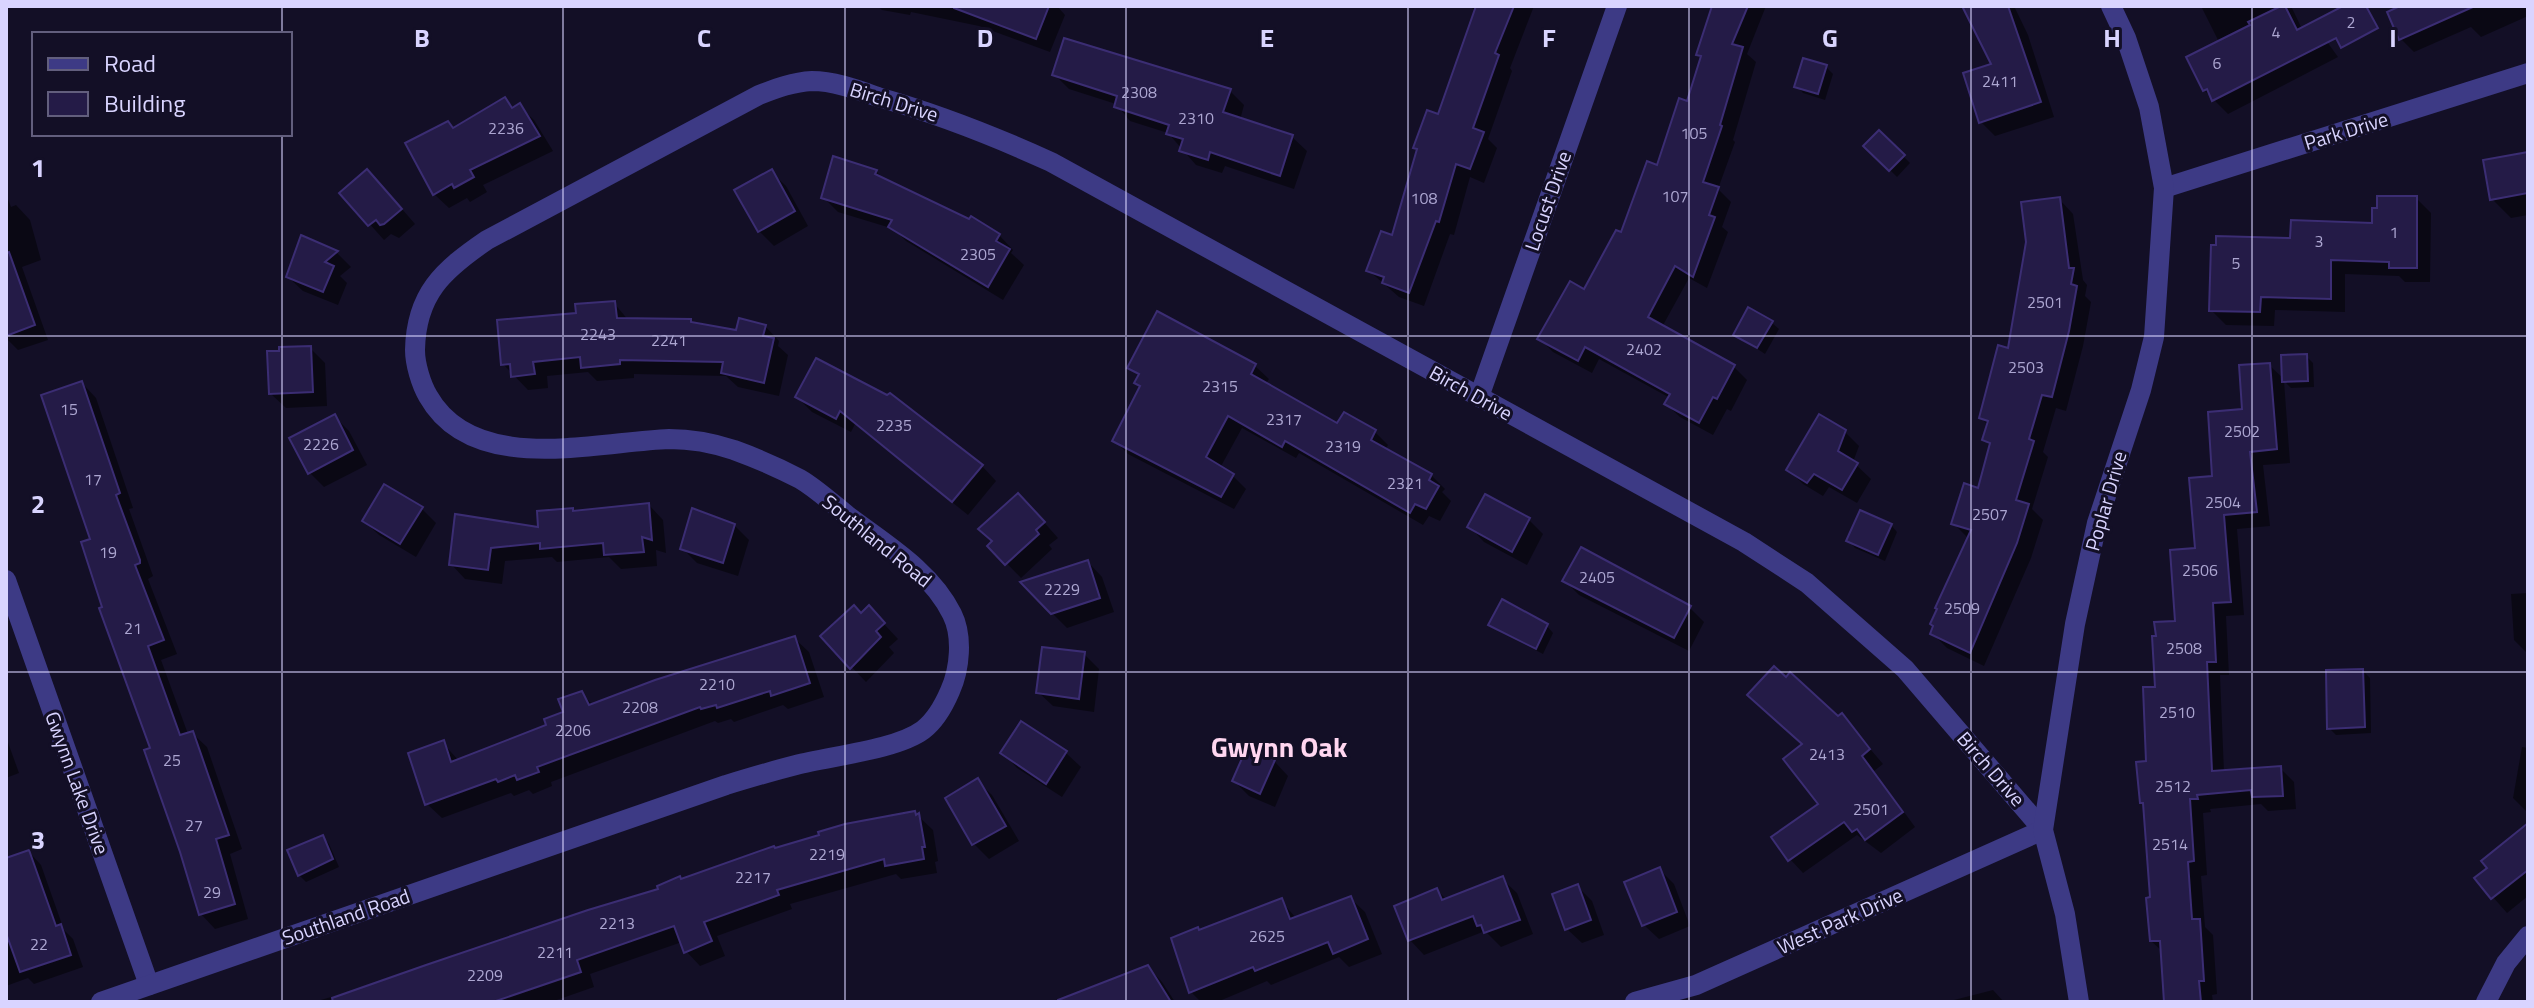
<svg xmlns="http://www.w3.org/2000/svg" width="2534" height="1008" viewBox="0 0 2534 1008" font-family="'Titillium Web',sans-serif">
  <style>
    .shadow { fill: #0007 }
    .building { fill: #241b47; stroke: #3b2d73; stroke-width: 2 }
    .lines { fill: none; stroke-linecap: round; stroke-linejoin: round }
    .minor { stroke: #3d3a85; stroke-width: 20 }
    .grid { fill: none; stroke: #d9d4ff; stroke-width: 2; stroke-opacity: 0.55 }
    .labels { text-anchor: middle; stroke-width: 6; stroke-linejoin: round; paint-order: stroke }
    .number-label { font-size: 16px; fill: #aca6d1 }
    .street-label { font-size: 20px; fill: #d9d4ff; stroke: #130f26 }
    .district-label { font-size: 28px; font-weight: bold; fill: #ffd6f0; stroke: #130f26 }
    .grid-label { font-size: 26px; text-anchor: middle; font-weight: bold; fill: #d9d4ff; stroke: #130f26; stroke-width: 6; stroke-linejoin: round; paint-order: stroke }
  </style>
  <rect width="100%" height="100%" fill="#130f26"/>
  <!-- shadow -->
  <g class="shadow">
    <polygon points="877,6 1057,6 1065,15 1050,52 979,26 911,12 910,15 882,10"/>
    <polygon points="1470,6 1534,6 1510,68 1512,71 1488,139 1497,148 1484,183 1470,177 1454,235 1450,234 1424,306 1399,297 1368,270 1393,237 1419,151 1415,147 1439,117 1476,12"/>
    <polygon points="1714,6 1766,6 1747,54 1756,62 1733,140 1735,142 1718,189 1731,202 1722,227 1728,232 1707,288 1689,278 1662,327 1734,367 1747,380 1731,411 1727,409 1713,435 1680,417 1666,404 1670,398 1599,359 1592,373 1553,352 1540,339 1585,292 1622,235 1658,167 1689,104 1703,58 1699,54"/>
    <polygon points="1964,6 2014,6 2028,35 2054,117 1995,136 1981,122 1994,65"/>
    <polygon points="2201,6 2291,6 2302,29 2325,39 2338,57 2228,114 2204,90 2219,42"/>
    <polygon points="2405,6 2528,6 2528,16 2481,37 2471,27 2414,52 2401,39"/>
    <polygon points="1826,67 1833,74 1825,100 1803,93 1797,86"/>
    <polygon points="1054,74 1230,91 1244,105 1240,120 1292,137 1307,151 1294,189 1225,166 1222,173 1196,165 1168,133 1130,121 1116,104 1069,89"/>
    <polygon points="505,99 514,109 519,106 534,120 553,151 483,185 487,192 470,202 467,198 449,208 434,194 454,130"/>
    <polygon points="1879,132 1910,163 1897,177 1866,146"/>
    <polygon points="2528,154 2528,215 2511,218 2492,199"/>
    <polygon points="876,171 885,181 999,235 1013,250 1011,253 1024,265 1003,300 906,241 894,229 838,212 823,197"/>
    <polygon points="771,172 786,186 808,226 774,246 759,231"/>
    <polygon points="382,186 415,224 399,238 391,234 384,240 342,193"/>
    <polygon points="6,194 11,207 16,205 30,220 41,260 22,267 48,340 18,350 6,338"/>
    <polygon points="2416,198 2431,213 2430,282 2405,282 2399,276 2345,274 2345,312 2275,310 2274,326 2226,325 2211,310 2292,240 2374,225"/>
    <polygon points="2059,199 2073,214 2083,280 2087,285 2085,296 2091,302 2083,346 2066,411 2056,408 2043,452 2048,457 2032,509 2043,520 2031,558 1984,666 1947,648 1932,633 1969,539 1953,523 1979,490 1991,447 1984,439 1988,425 1981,418 2009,350"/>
    <polygon points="303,238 337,253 351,267 340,276 347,283 338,305 303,291 288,277"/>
    <polygon points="614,303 629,321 693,324 738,332 765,326 779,341 778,346 788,355 779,396 738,387 726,376 634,374 634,378 597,381 588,372 547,376 548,388 528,390 503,364 578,315"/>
    <polygon points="1158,313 1255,366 1269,379 1265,385 1338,426 1375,432 1388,445 1385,450 1431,475 1445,489 1442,492 1451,501 1440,521 1429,516 1423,525 1299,453 1296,458 1242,428 1220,468 1233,476 1246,489 1234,509 1128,454 1115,441 1142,387 1140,377 1130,367"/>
    <polygon points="1772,323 1779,329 1765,354 1735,334"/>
    <polygon points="310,348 325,363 327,406 286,408 271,394"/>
    <polygon points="2306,356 2313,363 2314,387 2291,388 2284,381 2290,463 2263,465 2270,526 2237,529 2244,615 2226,616 2229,675 2220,675 2224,772 2280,768 2294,782 2296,809 2268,811 2261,804 2210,809 2211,812 2203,813 2207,875 2201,876 2205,927 2213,935 2217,994 2212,995 2213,1002 2166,1002 2162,951 2151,941 2152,899 2145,806 2142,802 2157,688 2198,549 2214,478 2269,365 2284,379"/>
    <polygon points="817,361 982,466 996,481 968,515 855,424 851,432 812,412 797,397"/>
    <polygon points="82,383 96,398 133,508 129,509 153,576 148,579 177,654 161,660 188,734 192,733 207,747 242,849 230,854 248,919 215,929 201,914 152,750 105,608 93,540"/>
    <polygon points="335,417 349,431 367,465 324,487 310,473"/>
    <polygon points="1840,427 1859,446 1853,462 1871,479 1857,503 1829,487 1823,496 1803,484 1788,469"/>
    <polygon points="649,505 663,520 666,553 656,550 657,566 621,569 609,557 557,562 552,557 505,561 502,584 465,579 451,564 456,517 541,529 572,510 575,512"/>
    <polygon points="422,509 436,523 416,557 379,535 364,521"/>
    <polygon points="1033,510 1058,538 1049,545 1052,549 1021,578 990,546"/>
    <polygon points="1529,520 1543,534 1527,565 1484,542 1470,527"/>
    <polygon points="734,525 749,540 738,576 697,563 682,548"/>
    <polygon points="1891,525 1897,532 1885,561 1855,548 1849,541"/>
    <polygon points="1088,562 1102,577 1114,612 1067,628 1052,613"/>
    <polygon points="1565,581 1689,607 1704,622 1689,651 1579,595"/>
    <polygon points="2528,593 2528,683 2526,652 2514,640 2511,594"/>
    <polygon points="869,608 898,639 889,647 894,653 866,682 823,637 861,615"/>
    <polygon points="1491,624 1547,626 1553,633 1543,654 1498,631"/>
    <polygon points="794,638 809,652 824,697 788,709 783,705 734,722 731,719 718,723 715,721 551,782 552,786 533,794 529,790 514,796 511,793 442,818 427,804 443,743 459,761 549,726 565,713 581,693 593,705"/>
    <polygon points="1084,654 1099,669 1094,712 1053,706 1038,692"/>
    <polygon points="2363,671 2370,678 2371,733 2336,735 2329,728"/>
    <polygon points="1842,716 1883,764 1874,771 1915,827 1881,853 1857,835 1803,873 1790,859 1821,804 1838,719"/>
    <polygon points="1022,724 1066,753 1081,767 1062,797 1017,768 1003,753"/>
    <polygon points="6,737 19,773 6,778"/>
    <polygon points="2522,747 2528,748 2528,813 2513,798"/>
    <polygon points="1274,761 1288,776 1275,807 1249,796 1234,781"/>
    <polygon points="977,781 992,795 1019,841 989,859 974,844 947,798"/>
    <polygon points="915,813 933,830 938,861 935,862 937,873 901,879 896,874 790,904 792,909 717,936 725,956 700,966 686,951 682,942 590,974 594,987 551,1002 314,1002 331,997 334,999 775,850"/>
    <polygon points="323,837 329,844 339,867 306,882 299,875"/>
    <polygon points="2528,839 2528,896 2507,913 2477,879"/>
    <polygon points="29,852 41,865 64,930 73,939 83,967 34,984 28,978 6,986 6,860"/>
    <polygon points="1659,869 1674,884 1690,926 1659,939 1644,925"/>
    <polygon points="1502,879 1517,893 1533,934 1501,947 1485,931 1424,955 1410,940 1437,890 1447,900"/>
    <polygon points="1577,886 1592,901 1604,935 1582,943 1567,929"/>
    <polygon points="1350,898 1365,912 1382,954 1349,967 1339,957 1271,985 1267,981 1217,1002 1201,1002 1191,992 1200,932 1281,901 1297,919"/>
    <polygon points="1148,967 1162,982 1175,1002 1059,1002"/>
    <polygon points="1993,990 2004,1002 1954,1002 1954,1000"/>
  </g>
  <!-- building -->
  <g class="building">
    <polygon points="954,6 1049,6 1036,39 954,8"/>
    <polygon points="1476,6 1514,6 1495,53 1499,55 1473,128 1484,132 1470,169 1456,164 1439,222 1436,221 1409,293 1382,283 1384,277 1366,271 1381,231 1392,235 1417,149 1413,148 1427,110 1438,114"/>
    <polygon points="1712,6 1748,6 1732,44 1743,47 1720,125 1722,126 1703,182 1719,187 1709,215 1715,217 1693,277 1675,266 1648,317 1735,365 1717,399 1713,397 1699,423 1664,404 1670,394 1585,347 1578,361 1537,339 1570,281 1584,289 1616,230 1621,232 1647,161 1657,165 1679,98 1687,101 1701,56 1696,55"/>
    <polygon points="1962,6 2008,6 2041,102 1979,123 1963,73 1991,64"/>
    <polygon points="2281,6 2285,6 2297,30 2343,6 2366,6 2378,28 2341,48 2336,38 2212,101 2207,89 2203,91 2186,57 2250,25 2248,22"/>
    <polygon points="2400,6 2475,6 2399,40 2387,12"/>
    <polygon points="1064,38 1231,89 1223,112 1293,135 1280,176 1210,152 1208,160 1179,151 1183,139 1166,134 1169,125 1114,107 1117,96 1052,75"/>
    <polygon points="1803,58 1827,65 1818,94 1794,87"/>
    <polygon points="505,97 512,108 520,103 540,136 470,170 474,177 454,188 452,184 433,195 405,143 448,121 453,128"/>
    <polygon points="1879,130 1905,155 1889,171 1863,146"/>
    <polygon points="2528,152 2528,193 2490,200 2483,160"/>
    <polygon points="833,156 877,170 875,174 969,219 971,216 1000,234 996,241 1010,249 988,287 888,227 892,220 821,198"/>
    <polygon points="367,169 402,209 384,224 380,225 376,220 368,226 339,193"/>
    <polygon points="772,169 795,211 758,232 734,190"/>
    <polygon points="2377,196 2417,196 2417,268 2389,268 2389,262 2331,260 2331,299 2261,297 2260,312 2209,311 2211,245 2216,245 2216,236 2290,238 2291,220 2372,223 2372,208 2377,208"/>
    <polygon points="2060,197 2069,268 2074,268 2071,284 2077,286 2069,331 2052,397 2042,395 2029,439 2034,441 2016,500 2029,504 2017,543 1970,653 1930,634 1933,626 1930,624 1937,609 1935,608 1971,530 1951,524 1964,483 1978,488 1990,443 1982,440 1988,421 1979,418 1998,345 2008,348 2026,242 2021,202"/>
    <polygon points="301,235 338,251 325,262 334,266 323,292 286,277"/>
    <polygon points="9,252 35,325 6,336 6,253"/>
    <polygon points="615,301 617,318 691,319 691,322 736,330 739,318 766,325 763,336 774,338 764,383 721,373 723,362 620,360 620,364 581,368 580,357 533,362 535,374 511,377 510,364 501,365 497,320 576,313 575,304"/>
    <polygon points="1748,307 1773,321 1757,348 1733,335"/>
    <polygon points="1157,311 1256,364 1251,374 1337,423 1344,412 1376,430 1371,440 1432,474 1429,480 1439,486 1426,509 1415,504 1410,513 1285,441 1282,447 1228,416 1206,457 1234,474 1221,497 1112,441 1140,386 1134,383 1139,374 1127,368"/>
    <polygon points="311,346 313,392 269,394 267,351 279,351 279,347"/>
    <polygon points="2307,354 2308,381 2282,382 2281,355"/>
    <polygon points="816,358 887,395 890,393 983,465 952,502 840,411 836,419 795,397"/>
    <polygon points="2270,363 2277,449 2250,452 2257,512 2224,515 2231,602 2213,603 2216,662 2207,662 2212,771 2281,766 2283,796 2252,797 2251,790 2197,795 2198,799 2190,799 2194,861 2188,862 2192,919 2200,919 2204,981 2199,981 2201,1002 2164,1002 2160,941 2150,941 2146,898 2150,897 2143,803 2140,803 2136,762 2146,761 2143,687 2155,687 2152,636 2156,636 2154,622 2175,621 2170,550 2195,548 2189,478 2212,476 2208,412 2242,409 2239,365"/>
    <polygon points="82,381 120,493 116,495 140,560 140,563 135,565 164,640 148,646 180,735 193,731 229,835 216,839 235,904 199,915 180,852 144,750 150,748 99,608 102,607 81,542 90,539 41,395"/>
    <polygon points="335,414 353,450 308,474 289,438"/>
    <polygon points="1819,414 1846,430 1838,451 1858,463 1842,490 1814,474 1807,483 1786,470"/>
    <polygon points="384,484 423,507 400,544 362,521"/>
    <polygon points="1018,493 1045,522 1036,530 1039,534 1005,565 987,546 992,541 978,529"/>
    <polygon points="1485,494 1530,518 1512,552 1467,527"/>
    <polygon points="649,503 652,540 642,537 644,552 604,555 603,543 540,549 540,543 491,548 488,570 449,565 455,514 538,527 537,511 573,508 573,511"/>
    <polygon points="692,508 735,524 723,563 680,549"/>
    <polygon points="1860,510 1892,524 1878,555 1846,541"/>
    <polygon points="1581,547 1691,606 1674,638 1562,581"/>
    <polygon points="1088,560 1100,598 1051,614 1020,582"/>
    <polygon points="1502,599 1548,624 1536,649 1488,625"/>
    <polygon points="854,605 861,613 869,605 885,623 876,631 881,637 850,669 820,636"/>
    <polygon points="795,636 810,683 771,696 770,691 717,708 716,705 701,709 700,707 537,767 539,772 517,780 515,775 498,782 496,779 425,805 408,753 444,740 451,762 546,725 544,719 563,712 558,699 582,691 589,705 655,680"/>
    <polygon points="1042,647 1085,652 1079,699 1036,693"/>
    <polygon points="1774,666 1786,677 1790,672 1838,716 1842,713 1870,749 1862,756 1903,812 1865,840 1857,829 1852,832 1844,822 1788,861 1771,837 1818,804 1783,759 1802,744 1747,695"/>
    <polygon points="2363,669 2365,727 2327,729 2326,670"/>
    <polygon points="1021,721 1067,751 1046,784 1000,753"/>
    <polygon points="1247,747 1275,760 1260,794 1232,781"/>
    <polygon points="978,778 1006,826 972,845 945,798"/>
    <polygon points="915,811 916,815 919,813 925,847 922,847 924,859 885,866 884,859 777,890 779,895 704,922 712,941 684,953 674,926 577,960 581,972 493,1002 333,1002 332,998 426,965 588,910 658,889 657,886 680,876 681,879 774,846 775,848 819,835 818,832 845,824"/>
    <polygon points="2528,823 2528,870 2491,899 2474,878 2487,868 2481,861"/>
    <polygon points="323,835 333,859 298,876 287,850"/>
    <polygon points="29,850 56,926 61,924 71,955 20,972 6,933 6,858"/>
    <polygon points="1660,867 1677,912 1642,926 1624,882"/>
    <polygon points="1503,876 1520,920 1484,933 1481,925 1477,926 1473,916 1408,941 1394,906 1437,888 1442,900"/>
    <polygon points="1578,884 1591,920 1565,930 1552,894"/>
    <polygon points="1351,896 1368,939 1333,954 1328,942 1255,971 1253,967 1189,993 1171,938 1198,927 1199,930 1282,898 1290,919"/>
    <polygon points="1148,965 1171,1002 1058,1002 1058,1000"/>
  </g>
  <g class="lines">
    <!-- minor -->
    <g class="minor">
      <polyline points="2164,188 2528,73"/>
      <polyline points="1479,397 1617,6"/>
      <polyline points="6,580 149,985"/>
      <path d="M101,1002L726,785C749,778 772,771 796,765C830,756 896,750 923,730C936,720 944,705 950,691C960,669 963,636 952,614C931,571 885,544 848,516C833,504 817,489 800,479C779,468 756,458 734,450C713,443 690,439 669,439C594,442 473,476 428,396C421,384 415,364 415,350C416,294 443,270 487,240L759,95C777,88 793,82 812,81C834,81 858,90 878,97C938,114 994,136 1051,162L1744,542L1807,583L1905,669L2043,830"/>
      <polyline points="1635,1002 1696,985 2043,830"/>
      <polyline points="2079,1002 2065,914 2043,830 2075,624 2097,523 2141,390 2154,337 2164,188 2149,107 2126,38 2111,6"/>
      <polyline points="2486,1002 2506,963 2528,936"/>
    </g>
  </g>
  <!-- grid -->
  <path class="grid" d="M282,6V34M563,6V1002M845,6V1002M1126,6V1002M1408,6V1002M1689,6V1002M1971,6V1002M2252,6V1002M282,134V1002M6,336H2528M6,672H2528"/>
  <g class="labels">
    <!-- number labels -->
    <g class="number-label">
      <text x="2351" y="28">2</text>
      <text x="2276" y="38">4</text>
      <text x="2217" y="69">6</text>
      <text x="2000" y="87">2411</text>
      <text x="1139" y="98">2308</text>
      <text x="1196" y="124">2310</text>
      <text x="506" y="134">2236</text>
      <text x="1694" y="139">105</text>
      <text x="1675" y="202">107</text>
      <text x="1424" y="204">108</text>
      <text x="2394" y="238">1</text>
      <text x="2319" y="247">3</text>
      <text x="978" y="260">2305</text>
      <text x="2236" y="269">5</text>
      <text x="2045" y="308">2501</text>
      <text x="598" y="340">2243</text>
      <text x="669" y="346">2241</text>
      <text x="1644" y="355">2402</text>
      <text x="2026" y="373">2503</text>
      <text x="1220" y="392">2315</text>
      <text x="69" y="415">15</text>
      <text x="1284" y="425">2317</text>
      <text x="894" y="431">2235</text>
      <text x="2242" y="437">2502</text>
      <text x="321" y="450">2226</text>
      <text x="1343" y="452">2319</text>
      <text x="93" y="485">17</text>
      <text x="1405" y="489">2321</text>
      <text x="2223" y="508">2504</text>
      <text x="1990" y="520">2507</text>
      <text x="108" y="558">19</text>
      <text x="2200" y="576">2506</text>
      <text x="1597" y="583">2405</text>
      <text x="1062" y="595">2229</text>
      <text x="1962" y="614">2509</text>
      <text x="133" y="634">21</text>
      <text x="2184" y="654">2508</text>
      <text x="717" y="690">2210</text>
      <text x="640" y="713">2208</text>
      <text x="2177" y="718">2510</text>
      <text x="573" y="736">2206</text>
      <text x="1827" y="760">2413</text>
      <text x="172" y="766">25</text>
      <text x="2173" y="792">2512</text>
      <text x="1871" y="815">2501</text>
      <text x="194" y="831">27</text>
      <text x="2170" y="850">2514</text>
      <text x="827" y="860">2219</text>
      <text x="753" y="883">2217</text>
      <text x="212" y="898">29</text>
      <text x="617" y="929">2213</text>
      <text x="1267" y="942">2625</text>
      <text x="39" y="950">22</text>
      <text x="555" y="958">2211</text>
      <text x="485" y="981">2209</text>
    </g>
    <!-- street labels -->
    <g class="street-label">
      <text transform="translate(894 102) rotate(17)" y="7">Birch Drive</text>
      <text transform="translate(2346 131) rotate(-17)" y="7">Park Drive</text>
      <text transform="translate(1548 201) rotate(-71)" y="7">Locust Drive</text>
      <text transform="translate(1471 393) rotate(29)" y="7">Birch Drive</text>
      <text transform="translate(2106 501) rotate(-74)" y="7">Poplar Drive</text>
      <text transform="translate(877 541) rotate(39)" y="7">Southland Road</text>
      <text transform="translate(1991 769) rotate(49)" y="7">Birch Drive</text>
      <text transform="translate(77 783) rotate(70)" y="7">Gwynn Lake Drive</text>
      <text transform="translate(346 917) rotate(-19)" y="7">Southland Road</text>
      <text transform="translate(1840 921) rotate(-24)" y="7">West Park Drive</text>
    </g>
    <!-- district labels -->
    <g class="district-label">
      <text x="1279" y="757">Gwynn Oak</text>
    </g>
  </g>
  <g class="grid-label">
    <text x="422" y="47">B</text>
    <text x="704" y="47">C</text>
    <text x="985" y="47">D</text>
    <text x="1267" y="47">E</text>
    <text x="1549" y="47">F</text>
    <text x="1830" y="47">G</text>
    <text x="2112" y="47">H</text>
    <text x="2393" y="47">I</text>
    <text x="38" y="177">1</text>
    <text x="38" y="513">2</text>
    <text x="38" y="849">3</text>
  </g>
  <!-- border -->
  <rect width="2534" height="1008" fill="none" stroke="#d9d4ff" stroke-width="16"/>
  <!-- legend -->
  <rect x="32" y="32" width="260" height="104" fill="#130f26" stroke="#625e7d" stroke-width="2"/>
  <rect x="48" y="58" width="40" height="12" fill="#3d3a85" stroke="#625e7d" stroke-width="2"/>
  <text x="104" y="72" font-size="24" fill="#d9d4ff">Road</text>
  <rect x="48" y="92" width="40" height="24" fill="#241b47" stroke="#625e7d" stroke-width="2"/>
  <text x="104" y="112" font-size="24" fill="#d9d4ff">Building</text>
</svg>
